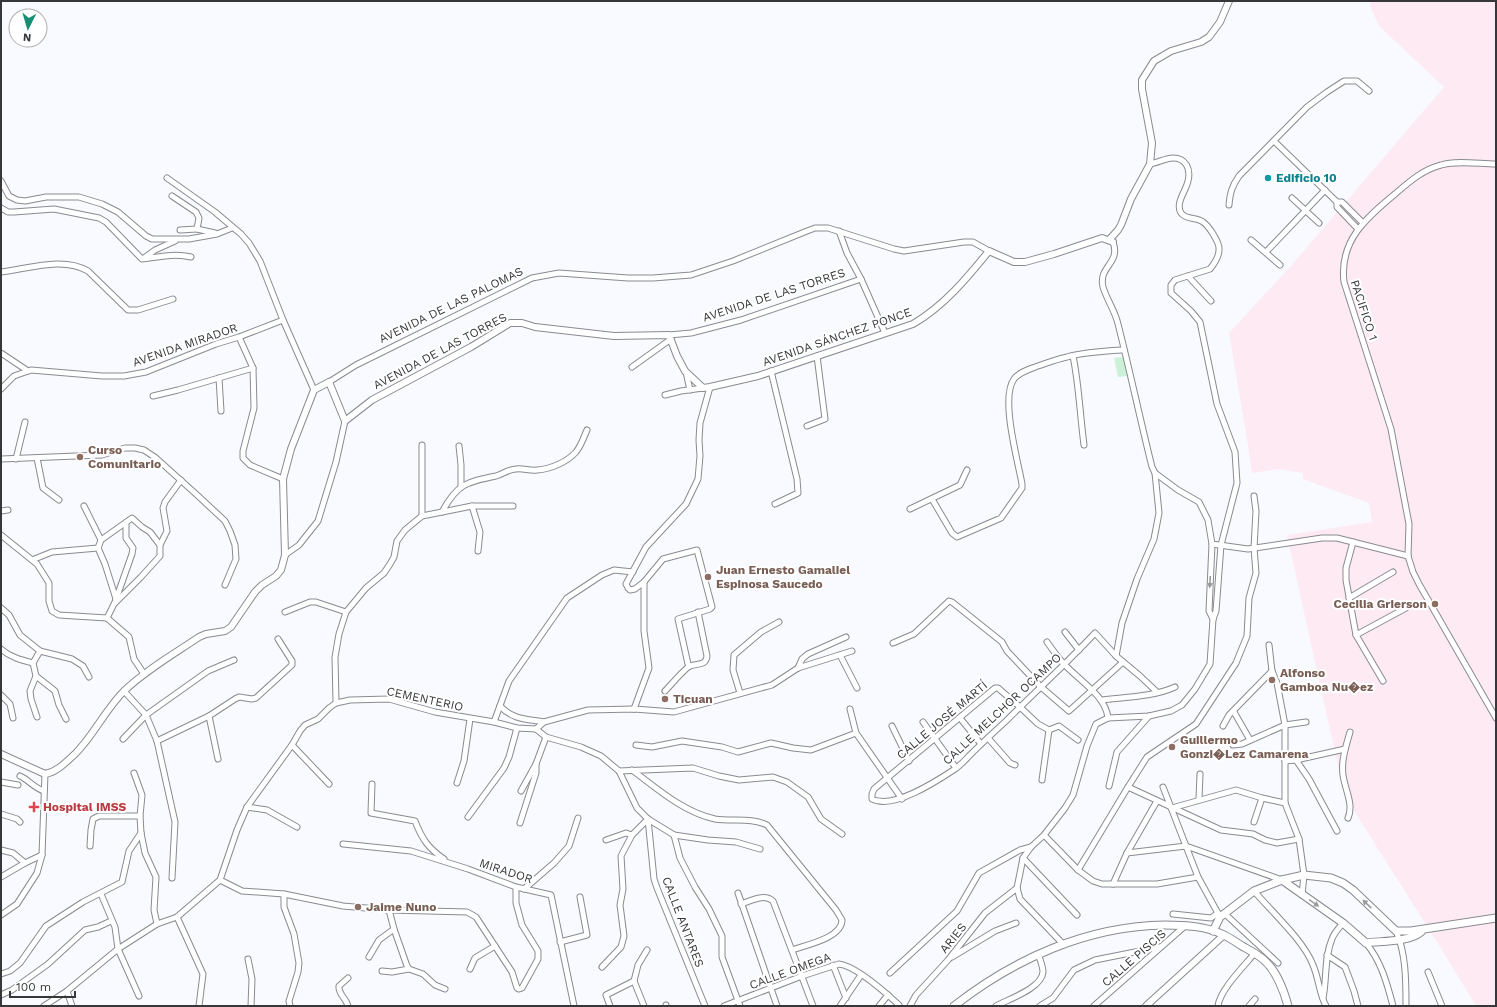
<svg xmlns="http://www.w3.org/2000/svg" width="1497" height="1007" viewBox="0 0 1497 1007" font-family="'Work Sans',sans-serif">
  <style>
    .industrial { fill: #feeaf2 }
    .green { fill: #cbf2d8 }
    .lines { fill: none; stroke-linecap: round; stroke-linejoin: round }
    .minor-casing { stroke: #898b90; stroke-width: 7 }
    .tertiary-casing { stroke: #898b90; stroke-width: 8 }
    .secondary-casing { stroke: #898b90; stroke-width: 9 }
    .minor { stroke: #fff; stroke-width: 5 }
    .tertiary { stroke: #fff; stroke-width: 6 }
    .secondary { stroke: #fff; stroke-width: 7 }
    .oneway { fill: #9a9b9c }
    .culture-dot { fill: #0f9aa8; stroke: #fff; stroke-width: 1.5 }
    .education-dot { fill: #8d6e63; stroke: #fff; stroke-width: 1.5 }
    .health-dot { fill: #e0444e; stroke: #fff; stroke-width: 1.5 }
    .labels { text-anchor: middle; stroke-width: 4; stroke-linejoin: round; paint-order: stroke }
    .culture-label { font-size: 12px; font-weight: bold; fill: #0d838f; stroke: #fff; text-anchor: start }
    .street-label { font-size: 12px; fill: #363739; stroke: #fff }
    .education-label { font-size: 12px; font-weight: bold; fill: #785e54; stroke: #fff; text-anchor: start }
    .health-label { font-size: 12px; font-weight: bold; fill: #be3a42; stroke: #fff; text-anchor: start }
  </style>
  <rect width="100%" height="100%" fill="#f8faff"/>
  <!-- industrial -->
  <polygon class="industrial" points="1371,1 1496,1 1496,1006 1476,1006 1439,945 1354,811 1338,765 1328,721 1287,535 1372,522 1369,503 1303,479 1303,473 1278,469 1252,473 1248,445 1229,333 1291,266 1444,87 1379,26 1370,6"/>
  <!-- green -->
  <polygon class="green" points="1123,357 1127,376 1118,377 1114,358"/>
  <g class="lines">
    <!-- minor casing -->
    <g class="minor-casing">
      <g id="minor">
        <polyline points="1274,141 1337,202 1342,202 1363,223"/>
        <path d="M1496,164C1479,164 1458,160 1441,165C1422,170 1409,182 1395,194C1366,218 1339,241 1344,282L1391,429L1409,524L1408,556L1413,572L1419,584L1496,718"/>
        <polyline points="167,178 215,212 241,234 249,243 260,261 283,320 314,390"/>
        <polyline points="1,181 9,196 17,200 25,201 46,197 79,197 102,204 118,212 146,236 152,239 189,239 217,234 232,228"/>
        <polyline points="172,196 196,212 199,218 197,229 215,233"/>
        <polyline points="1292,198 1319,223"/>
        <polyline points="1337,202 1337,207 1358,229"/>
        <path d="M1229,205C1230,193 1232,186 1239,176L1307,107L1327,92L1344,81H1357L1369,91"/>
        <path d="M1,208L8,212H14L54,209L99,218L106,222L142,259C158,257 175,253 191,257"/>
        <polyline points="180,230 197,229"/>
        <polyline points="839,231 847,253 861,279 885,333"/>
        <polyline points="1251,240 1280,265"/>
        <path d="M1113,242C1121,264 1098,266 1103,287C1107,300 1115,311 1118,324C1130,371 1140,419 1152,467L1155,473L1178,490L1199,502L1208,520L1212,544L1248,549L1322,538H1337L1408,556"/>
        <polyline points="1266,252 1325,190"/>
        <polyline points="144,258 155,250 175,241"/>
        <path d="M1,272C28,269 63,256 88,271L128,310H138L173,299"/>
        <polyline points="1188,276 1211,301"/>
        <polyline points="669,335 691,333 741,320 861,279"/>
        <polyline points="239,337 253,368 254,408 243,451 243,458 250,465 283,479"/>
        <polyline points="1,353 28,371"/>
        <path d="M1073,356C1079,385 1080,415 1084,445"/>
        <polyline points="632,367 671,339"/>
        <polyline points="771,371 797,479 798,493 775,504"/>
        <polyline points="686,372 690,390"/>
        <polyline points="219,378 221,411"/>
        <polyline points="329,382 356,365 532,278 559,273 628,278 653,278 691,275 733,261 807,231 815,228 828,228 894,249 904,251 964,242 973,242 989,251"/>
        <polyline points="1,389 14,376 31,370 102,376 124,376 146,372 216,344 239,337 283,320"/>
        <polyline points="665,395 681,391 703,388"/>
        <polyline points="153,396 178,390 253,368"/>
        <polyline points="807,426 825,419 817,356"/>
        <polyline points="422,445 422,516"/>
        <polyline points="459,446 461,465 461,487"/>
        <polyline points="37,458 43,488 59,500"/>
        <polyline points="1,459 102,455 125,448 135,448 144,450 156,458 196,494 225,521 230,531 235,545 236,559 225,585"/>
        <polyline points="16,459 25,422"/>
        <path d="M932,499L952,533L957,537L1001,518L1022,488V484C1018,461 1000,398 1014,379C1019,372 1030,369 1038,366C1047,363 1057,359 1067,357C1085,352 1106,351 1124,350"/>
        <polyline points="84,506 101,540"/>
        <polyline points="472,506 480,532 478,551"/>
        <polyline points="910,509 960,485 967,470"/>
        <polyline points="1,511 8,510"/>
        <path d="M442,512C457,484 466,482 496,476C503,474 509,469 516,469C523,468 530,471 537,470C551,469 567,462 576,452C581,446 584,437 587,430"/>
        <polyline points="1,535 37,564 49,583 49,601 52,611 59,615 107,618"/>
        <polyline points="1353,542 1346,568 1346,580 1356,635 1383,681"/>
        <polyline points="1212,544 1209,611 1213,619"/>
        <polyline points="98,548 105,564 116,599"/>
        <polyline points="285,555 299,545 318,521 336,462 345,421"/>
        <polyline points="32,560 52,552 98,548 101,540 132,518 142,527 150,532 160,545"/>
        <polyline points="1349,598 1393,572"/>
        <polyline points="115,602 132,554 133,548 126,538 126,523"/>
        <polyline points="1,608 9,615 20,635 40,651 72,659 83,666 89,677"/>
        <polyline points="285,612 310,602 316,602 346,612"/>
        <polyline points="107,618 114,604 141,577 160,556 160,545 167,531 163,508 165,502 181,480"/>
        <polyline points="107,618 129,637 134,659 144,674"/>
        <polyline points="1065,632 1079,650"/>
        <polyline points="1356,635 1406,608"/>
        <path d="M1047,642C1053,650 1058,658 1065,665C1079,680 1106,696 1108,718"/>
        <polyline points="893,643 914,634 949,601 952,602 1002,642 1007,651 1041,687 1069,711 1123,662"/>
        <polyline points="1269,645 1272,671 1277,683 1285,725 1285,803 1299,839 1304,875 1302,895"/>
        <path d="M1,649C10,657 21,660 33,663"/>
        <polyline points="840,655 857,688"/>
        <polyline points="1116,656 1122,623 1137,579 1154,539 1159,513 1155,473"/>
        <polyline points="690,666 688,664 678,619 710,609 712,607 697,550 663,559 644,582 635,589 630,590 628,588 626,584 646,547 686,504 698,479 700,456 699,440 700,423 710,387"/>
        <polyline points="798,668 802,659 808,654 846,637"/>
        <polyline points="36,676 55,691 59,705 66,719"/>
        <polyline points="124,691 146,715 157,741 175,822 172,878"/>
        <path d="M665,691C670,686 685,668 690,666C698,663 706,666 707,656L698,612"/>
        <polyline points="740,693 733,670 734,655 761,632 779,622"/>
        <polyline points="1,695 10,704 13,718"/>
        <path d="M1101,700C1125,697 1153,697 1175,687"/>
        <polyline points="336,703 335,657 339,634 346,612 366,588 384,573 390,564 394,557 397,541 405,530 422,516 472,506 513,506"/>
        <path d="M500,706C513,720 527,719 544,722"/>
        <polyline points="634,709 649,668 644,631 644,582"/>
        <polyline points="850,709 856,733 902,799"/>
        <polyline points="1234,712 1250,740"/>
        <polyline points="209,716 218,759"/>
        <polyline points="37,717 31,699 30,691 36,676 33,663 40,651"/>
        <polyline points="960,718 981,744"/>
        <polyline points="494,722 509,681 567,598 602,575 614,570 633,572"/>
        <polyline points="923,722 956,768"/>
        <polyline points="892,726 909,761"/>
        <polyline points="1223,726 1229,715 1272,671"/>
        <polyline points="536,729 544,722 588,710 634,709 674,712 772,685 798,668 852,651"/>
        <path d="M1049,730L1038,724L1020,707L998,688H995L874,789L872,794V799C893,810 937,781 955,769C961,765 966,759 971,754C982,743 994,732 1006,721C1036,691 1066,664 1095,633L1116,656L1140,676L1157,692"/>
        <polyline points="1049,730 1059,726 1078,740"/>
        <polyline points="988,738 1010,763 1015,765"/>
        <polyline points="123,739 146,715 208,671 234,660"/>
        <polyline points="157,741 209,716 235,699 239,697 252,699 256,698 292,665 292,661 278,639"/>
        <polyline points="292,745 329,784"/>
        <polyline points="636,745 652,747 682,741 722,747 738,752 771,743 793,748 811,750 856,733"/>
        <polyline points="1233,745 1242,744 1285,725 1306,722"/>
        <polyline points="1296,760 1309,779 1337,831"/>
        <polyline points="1285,761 1296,760 1345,749"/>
        <path d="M632,770C658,789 683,812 715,819C732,822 751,817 767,825L836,910L842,920C842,938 806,945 792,950"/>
        <polyline points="619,771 693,768 719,776 739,780 773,777 787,782 808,797 821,819 842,834"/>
        <polyline points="134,773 142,795 140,816 141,833 145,853 156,877 154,910 157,924"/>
        <path d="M20,776C29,780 34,788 44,791"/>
        <polyline points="1042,780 1049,730"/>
        <polyline points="1,782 18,785"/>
        <polyline points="457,783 464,761 470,719"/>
        <path d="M372,784L371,813L415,821C422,839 428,848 444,859"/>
        <polyline points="1109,786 1117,752 1149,716"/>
        <polyline points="1128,787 1221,830 1253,834 1265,840 1277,843 1299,839"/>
        <polyline points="1163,787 1198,877 1220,917"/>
        <polyline points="521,791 536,764 546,737"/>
        <polyline points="1199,799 1200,774"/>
        <polyline points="247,807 267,810 297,827"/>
        <polyline points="1172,808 1236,790 1262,798 1285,803"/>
        <polyline points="1,814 17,819 20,822"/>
        <polyline points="468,817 504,768 509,757 517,728"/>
        <path d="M1348,818C1354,804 1345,790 1343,775C1341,761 1346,746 1350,732"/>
        <polyline points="648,819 654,879 657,888 705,1006"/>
        <polyline points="1254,822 1262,798"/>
        <polyline points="520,823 536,773 536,764"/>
        <polyline points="674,835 708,840 736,842 760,849"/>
        <polyline points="1044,835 1078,870 1093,881 1102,884 1157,884 1198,877"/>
        <polyline points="606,840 626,833 632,835"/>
        <polyline points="343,844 411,851 468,869 516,887 551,895 574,1006"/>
        <polyline points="90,846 91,830 93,819 99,816 140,816"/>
        <polyline points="1,850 13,853 25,863"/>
        <polyline points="1127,853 1186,846 1282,880"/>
        <polyline points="1023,858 1077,915"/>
        <polyline points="1078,870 1128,787 1147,757 1196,724 1236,663 1247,636 1249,598 1256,573 1254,548 1256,511 1254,496"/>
        <polyline points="1,877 25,863 42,855"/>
        <polyline points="220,880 237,830 247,807 292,745 300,731 305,725 318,719 329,708 336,703 350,700 389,699 435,712 494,722 517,728 536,729 546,737 581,747 601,756 619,771 637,808 648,819 674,835 680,858 695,887 709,909 722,936 722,957 740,1006"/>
        <polyline points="220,880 242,891 284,894 343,906 389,910 467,912 476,917 512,972 517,988 519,989 522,988 538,959 538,951 522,925 516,903 516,887"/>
        <polyline points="1113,884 1127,853 1157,801"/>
        <polyline points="524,889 554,863 569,846 578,818"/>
        <path d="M1254,891C1272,912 1304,941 1313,965C1319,979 1319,993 1326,1006"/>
        <polyline points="738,893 777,1006"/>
        <polyline points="101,894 115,927 118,949 139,996"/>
        <polyline points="284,894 284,907 294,934 299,963 298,972 289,1001 290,1006"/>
        <path d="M741,904C751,901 764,893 773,901L813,1006"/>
        <polyline points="389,910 394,929 407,966 409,969 423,974 435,985 445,989"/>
        <polyline points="1224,913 1278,963"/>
        <polyline points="1173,914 1211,918 1218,913"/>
        <polyline points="1,915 17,904 37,873 42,855 45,774"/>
        <polyline points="177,917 203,974 199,1006"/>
        <path d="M1396,931C1406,953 1406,981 1406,1006"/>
        <polyline points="560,942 587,935 580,897"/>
        <path d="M1366,943C1381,961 1387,983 1393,1006"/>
        <path d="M1063,944L1020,899L1017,888L1023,858L1031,847L1044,835L1065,808L1073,795L1087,746L1096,724L1108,718L1149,716L1171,711L1182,705L1195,689L1210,664L1213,619L1216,611L1221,545L1237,483L1235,452L1217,404L1200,322L1191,311L1171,293V285L1175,280L1210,269C1214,264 1219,257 1219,250C1220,243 1209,226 1203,222C1197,217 1186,220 1181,213C1175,203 1186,191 1188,181C1191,169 1186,158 1173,158C1166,158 1157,163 1150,164"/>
        <polyline points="1327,955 1345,967 1354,991 1358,1006"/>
        <polyline points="369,957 379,940 394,929"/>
        <polyline points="952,957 995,931 1016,923"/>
        <polyline points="248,959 252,979 251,1006"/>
        <polyline points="833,965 846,998"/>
        <polyline points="602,967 621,947 624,936 620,905 623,889 621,856 632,835 648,819"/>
        <polyline points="470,969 475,958 495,946"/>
        <polyline points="382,971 392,972 409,969"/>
        <polyline points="1428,972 1442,1006"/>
        <polyline points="890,973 957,911 979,873 1020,850 1031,847"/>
        <polyline points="1,974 10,971 20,963 46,926 83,902 122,882 129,851 141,833"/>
        <polyline points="634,981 638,965 647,950"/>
        <polyline points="634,981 644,1006"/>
        <polyline points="67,991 72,1006"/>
        <polyline points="1,995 12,990 48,964 85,930 98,927 111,921"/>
        <path d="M1323,998C1327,979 1324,957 1332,939C1334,933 1339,928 1343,923"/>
        <polyline points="666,1005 666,1006"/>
        <polyline points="44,1006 67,991 118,949 157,924 177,917 220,880"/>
        <path d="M348,1006C346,998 338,994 339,986L348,978"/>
        <polyline points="610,1006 606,995 634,981"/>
        <path d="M724,1006L802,976L839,964C856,966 886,993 899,1005"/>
        <polyline points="840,1006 861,975"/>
        <polyline points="879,1006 888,995"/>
        <polyline points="910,1006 916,995 948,960 985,913 1017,888"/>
        <path d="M996,1006C1009,999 1042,988 1043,972C1043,967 1040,959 1038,954"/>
        <polyline points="1040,1006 1053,998 1074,970 1095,960 1160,947"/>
        <polyline points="1094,1006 1186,925"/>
        <path d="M1218,1006C1220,990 1244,966 1254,954"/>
        <polyline points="1249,1006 1255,999"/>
      </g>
    </g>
    <!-- tertiary casing -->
    <g class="tertiary-casing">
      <g id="tertiary">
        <polyline points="1109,240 1118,230 1121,225 1131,199 1150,164 1152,143 1142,89 1142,80 1154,61 1171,51 1201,42 1209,37 1220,22 1229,1"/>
        <path d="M1,754L45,774C57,772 66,762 75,754C94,735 105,710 124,691C146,670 174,654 199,637L206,634L225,631L231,627L255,592L262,585L276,576L281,570L285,555L283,479L291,449L314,390L329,382L345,421L372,400L471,347L510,323H522L535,327L614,336L669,335L677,356L685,371L703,388L710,387L758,376L913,324C944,306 967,278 989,251L1014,262H1025L1054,254L1102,238L1113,242"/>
        <polyline points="1146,1006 1224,935"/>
      </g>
    </g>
    <!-- secondary casing -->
    <g class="secondary-casing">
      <g id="secondary">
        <path d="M1282,880L1343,923L1366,943C1381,941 1410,942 1421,932"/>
        <polyline points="1213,931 1220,917 1254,891 1282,880 1304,875 1331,878 1343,883 1353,890 1396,931 1411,931 1496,918"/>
        <path d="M954,1006C1014,959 1087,926 1165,925C1185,925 1206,926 1224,935C1230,938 1236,942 1242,946C1249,950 1259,955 1265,961C1276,971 1284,991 1288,1006"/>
      </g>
    </g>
    <!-- minor -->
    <use href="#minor" class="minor"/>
    <!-- tertiary -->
    <use href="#tertiary" class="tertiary"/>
    <!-- secondary -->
    <use href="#secondary" class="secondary"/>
  </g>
  <!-- one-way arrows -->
  <defs><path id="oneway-solid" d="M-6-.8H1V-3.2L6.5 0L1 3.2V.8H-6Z"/></defs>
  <g class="oneway">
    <use href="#oneway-solid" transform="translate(1210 582) rotate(93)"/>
    <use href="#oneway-solid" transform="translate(1314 903) rotate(35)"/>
    <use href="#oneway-solid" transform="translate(1367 904) rotate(-137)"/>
  </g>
  <!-- markers -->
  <circle class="culture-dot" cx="1268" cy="178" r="4"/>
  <g class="education-dot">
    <circle cx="80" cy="457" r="4"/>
    <circle cx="708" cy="577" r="4"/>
    <circle cx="1435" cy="604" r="4"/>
    <circle cx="1272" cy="680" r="4"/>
    <circle cx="665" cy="699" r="4"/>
    <circle cx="1172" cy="747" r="4"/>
    <circle cx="358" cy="907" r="4"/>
  </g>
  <path class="health-dot" d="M32 801h4v4h4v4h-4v4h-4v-4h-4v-4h4z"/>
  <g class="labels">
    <!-- culture labels -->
    <g class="culture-label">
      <text x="1276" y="182">Edificio 10</text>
    </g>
    <!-- street labels -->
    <g class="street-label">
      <text transform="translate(774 295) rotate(-18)" y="4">AVENIDA DE LAS TORRES</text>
      <text transform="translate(451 305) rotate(-26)" y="4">AVENIDA DE LAS PALOMAS</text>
      <text transform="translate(1364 310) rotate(72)" y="4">PACIFICO 1</text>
      <text transform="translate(837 337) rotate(-19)" y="4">AVENIDA SÁNCHEZ PONCE</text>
      <text transform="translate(185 345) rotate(-19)" y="4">AVENIDA MIRADOR</text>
      <text transform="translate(440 351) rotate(-28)" y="4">AVENIDA DE LAS TORRES</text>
      <text transform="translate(425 699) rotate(12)" y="4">CEMENTERIO</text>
      <text transform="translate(1002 709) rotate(-43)" y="4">CALLE MELCHOR OCAMPO</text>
      <text transform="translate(942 720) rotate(-40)" y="4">CALLE JOSÉ MARTÍ</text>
      <text transform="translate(506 871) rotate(18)" y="4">MIRADOR</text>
      <text transform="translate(683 922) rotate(69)" y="4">CALLE ANTARES</text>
      <text transform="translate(953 938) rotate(-51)" y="4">ARIES</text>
      <text transform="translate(1134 958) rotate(-41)" y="4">CALLE PISCIS</text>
      <text transform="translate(790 971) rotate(-20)" y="4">CALLE OMEGA</text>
    </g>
    <!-- education labels -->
    <g class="education-label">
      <text x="88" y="454">Curso<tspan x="88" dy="14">Comunitario</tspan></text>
      <text x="716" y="574">Juan Ernesto Gamaliel<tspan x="716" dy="14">Espinosa Saucedo</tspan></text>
      <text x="1427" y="608" text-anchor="end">Cecilia Grierson</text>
      <text x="1280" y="677">Alfonso<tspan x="1280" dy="14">Gamboa Nu�ez</tspan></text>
      <text x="673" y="703">Ticuan</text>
      <text x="1180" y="744">Guillermo<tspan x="1180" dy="14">Gonzi�Lez Camarena</tspan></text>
      <text x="366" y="911">Jaime Nuno</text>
    </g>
    <!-- health labels -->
    <g class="health-label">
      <text x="43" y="811">Hospital IMSS</text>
    </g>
  </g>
  <!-- border -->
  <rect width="1497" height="1007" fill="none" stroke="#363739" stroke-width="4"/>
  <!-- north arrow -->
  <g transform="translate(28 28) rotate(185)"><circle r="19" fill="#ffffff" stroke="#afafb0"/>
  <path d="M0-3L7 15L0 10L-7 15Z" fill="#168e72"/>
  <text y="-6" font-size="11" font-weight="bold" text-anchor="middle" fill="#363739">N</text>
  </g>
  <!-- scale -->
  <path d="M10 991v6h65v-6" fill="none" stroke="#363739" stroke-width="2"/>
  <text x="16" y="991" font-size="12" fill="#363739" stroke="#ffffff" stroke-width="3" paint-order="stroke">100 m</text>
</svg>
